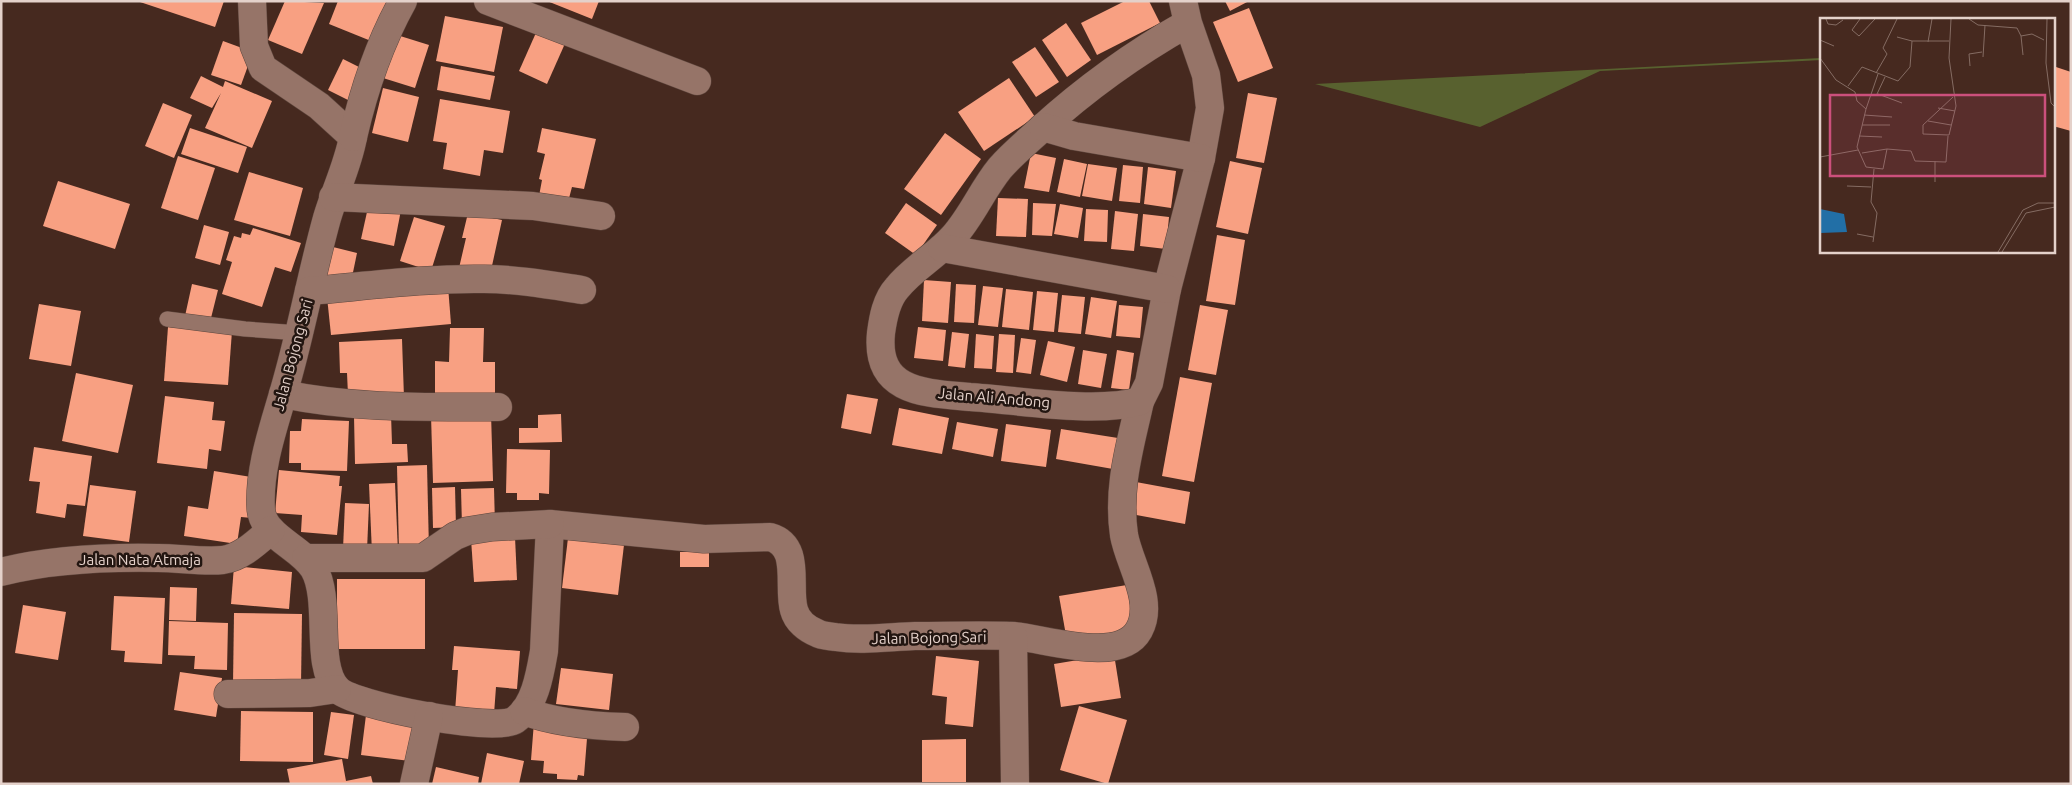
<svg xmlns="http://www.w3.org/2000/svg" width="2072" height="785" viewBox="0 0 2072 785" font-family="Ubuntu,sans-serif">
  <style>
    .green { fill: #58612f }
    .building { fill: #f8a082 }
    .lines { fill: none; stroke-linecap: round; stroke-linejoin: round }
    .service-casing { stroke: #5f473e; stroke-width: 16 }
    .minor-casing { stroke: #5f473e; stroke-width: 29 }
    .service { stroke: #967468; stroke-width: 15 }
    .minor { stroke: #967468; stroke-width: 28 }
    .labels { text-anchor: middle; stroke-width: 5; stroke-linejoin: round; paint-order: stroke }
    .street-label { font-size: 15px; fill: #e4d1ca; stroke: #231611 }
    .inset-road { fill: none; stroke: #856c63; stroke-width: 1 }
    .view { fill: #cc507c; fill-opacity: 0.15; stroke: #cc507c; stroke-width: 2.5 }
    .inset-edge { fill: none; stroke: #e4d1ca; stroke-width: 2.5 }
  </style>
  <rect width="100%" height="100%" fill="#46291f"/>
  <!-- green -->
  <polygon class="green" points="1821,58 1821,60 1600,71 1480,127 1315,84"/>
  <!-- building -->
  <g class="building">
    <polygon points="137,1 224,1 215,27"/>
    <polygon points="285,1 324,3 302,54 268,40"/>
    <polygon points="338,1 392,1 376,43 329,24"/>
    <polygon points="547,1 599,1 592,19"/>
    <polygon points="1125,1 1149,1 1160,23 1097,55 1081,23"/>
    <polygon points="1225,1 1249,1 1230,11"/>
    <polygon points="1249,8 1273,68 1238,82 1213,22"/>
    <polygon points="445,16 503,27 494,72 436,61"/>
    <polygon points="1066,23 1091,60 1067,77 1042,40"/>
    <polygon points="539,26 567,39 547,84 519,71"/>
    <polygon points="397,35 429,45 415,88 383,78"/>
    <polygon points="223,41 253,52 241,85 211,75"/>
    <polygon points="1035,47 1059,82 1036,97 1012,62"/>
    <polygon points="343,59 367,71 352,102 328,90"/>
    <polygon points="441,66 495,76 490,100 437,90"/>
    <polygon points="2053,66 2071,72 2071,131 2053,126"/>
    <polygon points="201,76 223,87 225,81 272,101 252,148 205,128 221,93 212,108 190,98"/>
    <polygon points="1009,78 1035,117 984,151 958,112"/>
    <polygon points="383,88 419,97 408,142 372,133"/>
    <polygon points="1248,93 1277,98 1264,163 1236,158"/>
    <polygon points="440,99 510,111 503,153 484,150 480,176 443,169 447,143 433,141"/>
    <polygon points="163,103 192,115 174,158 145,146"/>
    <polygon points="190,128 247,147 238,173 181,154"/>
    <polygon points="542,128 596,139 584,189 572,187 568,202 539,196 542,180 539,179 545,154 537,152"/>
    <polygon points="945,133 981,159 941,215 904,189"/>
    <polygon points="1031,153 1056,158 1049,192 1024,188"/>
    <polygon points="178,156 215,168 198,220 161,208"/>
    <polygon points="1064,159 1087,164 1080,197 1057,192"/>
    <polygon points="1230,161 1262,168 1248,234 1216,227"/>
    <polygon points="1088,164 1117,168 1112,201 1082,196"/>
    <polygon points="1123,165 1143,167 1140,203 1119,201"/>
    <polygon points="1148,167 1176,171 1171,208 1144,204"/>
    <polygon points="249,172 303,188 290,236 234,220"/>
    <polygon points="58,181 130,204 115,249 43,226"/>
    <polygon points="998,198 1028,199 1026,237 996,236"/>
    <polygon points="369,203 401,210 394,246 361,239"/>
    <polygon points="906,203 937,225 916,255 885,233"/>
    <polygon points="1033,203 1056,204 1052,236 1032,235"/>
    <polygon points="1060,204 1083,208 1078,238 1054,234"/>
    <polygon points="1086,209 1108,210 1107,242 1084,241"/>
    <polygon points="1115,211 1138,214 1134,251 1111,249"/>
    <polygon points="468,213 502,220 490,275 459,268 466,238 462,238"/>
    <polygon points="1143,214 1169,217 1166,249 1140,246"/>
    <polygon points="414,217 445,226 431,271 400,261"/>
    <polygon points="204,225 229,232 220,265 195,258"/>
    <polygon points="253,228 301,243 291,272 275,267 262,307 222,294 232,262 226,260 234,236 241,238 242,233 250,235"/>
    <polygon points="1217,235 1245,240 1235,305 1206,301"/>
    <polygon points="333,247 357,253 351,282 326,277"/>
    <polygon points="924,280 951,282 948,323 922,321"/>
    <polygon points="192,284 218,290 210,322 185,316"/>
    <polygon points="956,284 976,285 974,323 954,322"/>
    <polygon points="448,286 451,324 331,335 327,297"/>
    <polygon points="983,286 1003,288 998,327 978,325"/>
    <polygon points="1006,289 1033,292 1029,330 1002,327"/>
    <polygon points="1037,291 1058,293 1054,332 1033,330"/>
    <polygon points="1062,295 1085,297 1081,334 1058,332"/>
    <polygon points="1091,297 1117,301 1111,338 1085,334"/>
    <polygon points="39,304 81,311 71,366 29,359"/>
    <polygon points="1119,305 1143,307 1140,338 1116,336"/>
    <polygon points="1200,305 1228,310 1216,375 1188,370"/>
    <polygon points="168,327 232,331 228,385 164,381"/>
    <polygon points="918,327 946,330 943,361 914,358"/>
    <polygon points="450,328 484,328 483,362 495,362 495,401 435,400 435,361 449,362"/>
    <polygon points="952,332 969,334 965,368 948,366"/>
    <polygon points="976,334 994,336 992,369 974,368"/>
    <polygon points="999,334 1015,335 1013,373 996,372"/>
    <polygon points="1021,338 1036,340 1031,374 1016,372"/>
    <polygon points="402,339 404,398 348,395 347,373 340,373 339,342"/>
    <polygon points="1048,341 1075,347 1067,382 1040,375"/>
    <polygon points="1083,350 1107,354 1101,388 1078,384"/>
    <polygon points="1117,350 1134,353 1129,390 1111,388"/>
    <polygon points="76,373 133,385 118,453 62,441"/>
    <polygon points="1180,377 1212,383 1194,482 1162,476"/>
    <polygon points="847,394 878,399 871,434 841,428"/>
    <polygon points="165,396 214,402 212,420 225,421 221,451 209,449 207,469 157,463"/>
    <polygon points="899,408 949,418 942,454 892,445"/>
    <polygon points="491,413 493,481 433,483 431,415"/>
    <polygon points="391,414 392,444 407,444 408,462 355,464 354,416"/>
    <polygon points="561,414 562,442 519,443 519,428 538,428 538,415"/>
    <polygon points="302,419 349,421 347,471 301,470 301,463 289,463 290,431 301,431"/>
    <polygon points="957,422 998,429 993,457 952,449"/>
    <polygon points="1006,424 1051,430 1046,467 1001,461"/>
    <polygon points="1061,429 1118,438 1113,469 1056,459"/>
    <polygon points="34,447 92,456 85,506 67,504 65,518 36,513 40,482 29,481"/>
    <polygon points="507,449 550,450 549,494 539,493 539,500 517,500 517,493 506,493"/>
    <polygon points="427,465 429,550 399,551 397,466"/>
    <polygon points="279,470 340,476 339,486 342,486 337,535 301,532 302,515 275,513"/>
    <polygon points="214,471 258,478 252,518 241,517 237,544 184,536 188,506 208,509"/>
    <polygon points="1136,482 1190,492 1185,524 1131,514"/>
    <polygon points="395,483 398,552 372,553 369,484"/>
    <polygon points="90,485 136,491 129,542 83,536"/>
    <polygon points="455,487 456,527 433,528 432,488"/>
    <polygon points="494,488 495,525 462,526 461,489"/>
    <polygon points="345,503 369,504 367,550 343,549"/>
    <polygon points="515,537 517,580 474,582 471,539"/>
    <polygon points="568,538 624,545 618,595 562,588"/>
    <rect x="680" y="552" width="29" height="15"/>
    <polygon points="234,566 292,572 289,609 231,604"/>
    <rect x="337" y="579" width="88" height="70"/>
    <polygon points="1127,585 1134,629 1067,641 1059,596"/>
    <polygon points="170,587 197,588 196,621 169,620"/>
    <polygon points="114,596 165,598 162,664 124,662 125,651 111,650"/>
    <polygon points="23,605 66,612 58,660 15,653"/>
    <polygon points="234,613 302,614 301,685 233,684"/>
    <polygon points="169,621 228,623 227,670 194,669 195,656 168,655"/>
    <polygon points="454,646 520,651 517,689 496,687 494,714 455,712 458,670 452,670"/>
    <polygon points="1114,654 1121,698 1061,707 1054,664"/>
    <polygon points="936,656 979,661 973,727 945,724 947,697 932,695"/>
    <polygon points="561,668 613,674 609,710 556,704"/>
    <polygon points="180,672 222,678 216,717 174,710"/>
    <polygon points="1079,706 1127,720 1108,784 1060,770"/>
    <polygon points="241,711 313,712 313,762 240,761"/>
    <polygon points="331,712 354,715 348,759 324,755"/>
    <polygon points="366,715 416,722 410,761 361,755"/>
    <polygon points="534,722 588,726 584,776 578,775 577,780 557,779 557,774 543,773 544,761 531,760"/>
    <polygon points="966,739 966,782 922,782 922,740"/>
    <polygon points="487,753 524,761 519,784 481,784"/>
    <polygon points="342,759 346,781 371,776 373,784 290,784 287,769"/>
    <polygon points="436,767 479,777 478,784 432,784"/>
  </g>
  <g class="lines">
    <!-- service casing -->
    <g class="service-casing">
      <polyline id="service" points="167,319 245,329 300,333"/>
    </g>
    <!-- minor casing -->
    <g class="minor-casing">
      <g id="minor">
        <path d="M252,1L254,46L263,68L319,106L353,137C348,165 335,191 327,218C312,272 302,327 287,380C276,421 258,466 261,510C264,537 301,547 314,569C332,601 314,664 337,689C353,706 496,733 515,720C535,706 540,674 544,651L550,524L704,539L770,537C802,546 787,587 794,610C797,621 807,629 817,633C822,636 830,636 835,637C862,641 888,637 915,636C947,636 981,635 1013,636C1044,638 1120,665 1139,630C1155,601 1129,564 1124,535C1117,487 1130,447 1140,401"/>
        <polyline points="488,1 697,81"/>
        <path d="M1183,1L1188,23L1206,75L1210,108L1201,158L1167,289L1149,383L1140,401C1096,414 1017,400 970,397C925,393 875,393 881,333C883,318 886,300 897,288C913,268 936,256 953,237C972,216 982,190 1000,168C1012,154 1027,142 1041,129C1086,88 1135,53 1188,23"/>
        <polyline points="1043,127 1074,136 1201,158"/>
        <path d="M353,137C364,89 379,44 403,1"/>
        <polyline points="333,197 533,206 601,216"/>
        <polyline points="942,248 1167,289"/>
        <path d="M309,291C367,286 426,278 484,279C517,279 550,285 582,290"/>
        <path d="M283,394C355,409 426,407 498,407"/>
        <polyline points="306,558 423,558 455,536 467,531 492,527 550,524"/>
        <path d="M1,572C52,559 106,557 158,558C179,558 202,562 223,560C242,557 257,542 271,530"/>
        <polyline points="1013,636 1015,784"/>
        <polyline points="228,694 310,693 337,689"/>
        <path d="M524,711C555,723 592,726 625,727"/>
        <polyline points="414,784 429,716"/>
      </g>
    </g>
    <!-- service -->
    <use href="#service" class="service"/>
    <!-- minor -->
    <use href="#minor" class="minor"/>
  </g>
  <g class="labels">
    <!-- street labels -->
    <g class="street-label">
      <text transform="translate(293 355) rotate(-75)" y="5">Jalan Bojong Sari</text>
      <text transform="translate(994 398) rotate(5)" y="5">Jalan Ali Andong</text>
      <text x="140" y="565">Jalan Nata Atmaja</text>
      <text transform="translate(929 638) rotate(-1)" y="5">Jalan Bojong Sari</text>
    </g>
  </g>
  <!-- overview -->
  <g transform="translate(1820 18)">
    <rect width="235" height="235" fill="#46291f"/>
    <path d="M0,191L24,196L27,214L0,215Z" fill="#226fa6"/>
    <path class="inset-road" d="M6,1L8,6L16,7L23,2M40,1L32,12L39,18L55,1M131,1L129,40L136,88L129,117L103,116V107L133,79M149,1L158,7L197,10L201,18L212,16L224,22M227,1L226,45L231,85L235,89M201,18L203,37M77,19L92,23M0,22L14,28M108,24L112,1M163,39L165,7M0,40L16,62L35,74L37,83L46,91L37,129L46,149L63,151L67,131L91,133L95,143L126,144L128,118M150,48L149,36L162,34M56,55L67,36L63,30L77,1M28,68L42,49L78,63L90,49L92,23H129M57,76L65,59M58,76L82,85M118,90L135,93M46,91L58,56M44,97L72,99M108,103L131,107M42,107H70M39,118L62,119M42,135L67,131M0,139L38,132M115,143V164M27,168L51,169M37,216L53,219M53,224L57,195L51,184L54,151M178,234L203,192L218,185H235M182,234L206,195L235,189"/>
    <path class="view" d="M10,77H225V158H10Z"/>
    <rect width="235" height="235" class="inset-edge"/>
  </g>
  <!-- border -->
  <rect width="2072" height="785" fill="none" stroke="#e4d1ca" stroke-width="5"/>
</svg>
